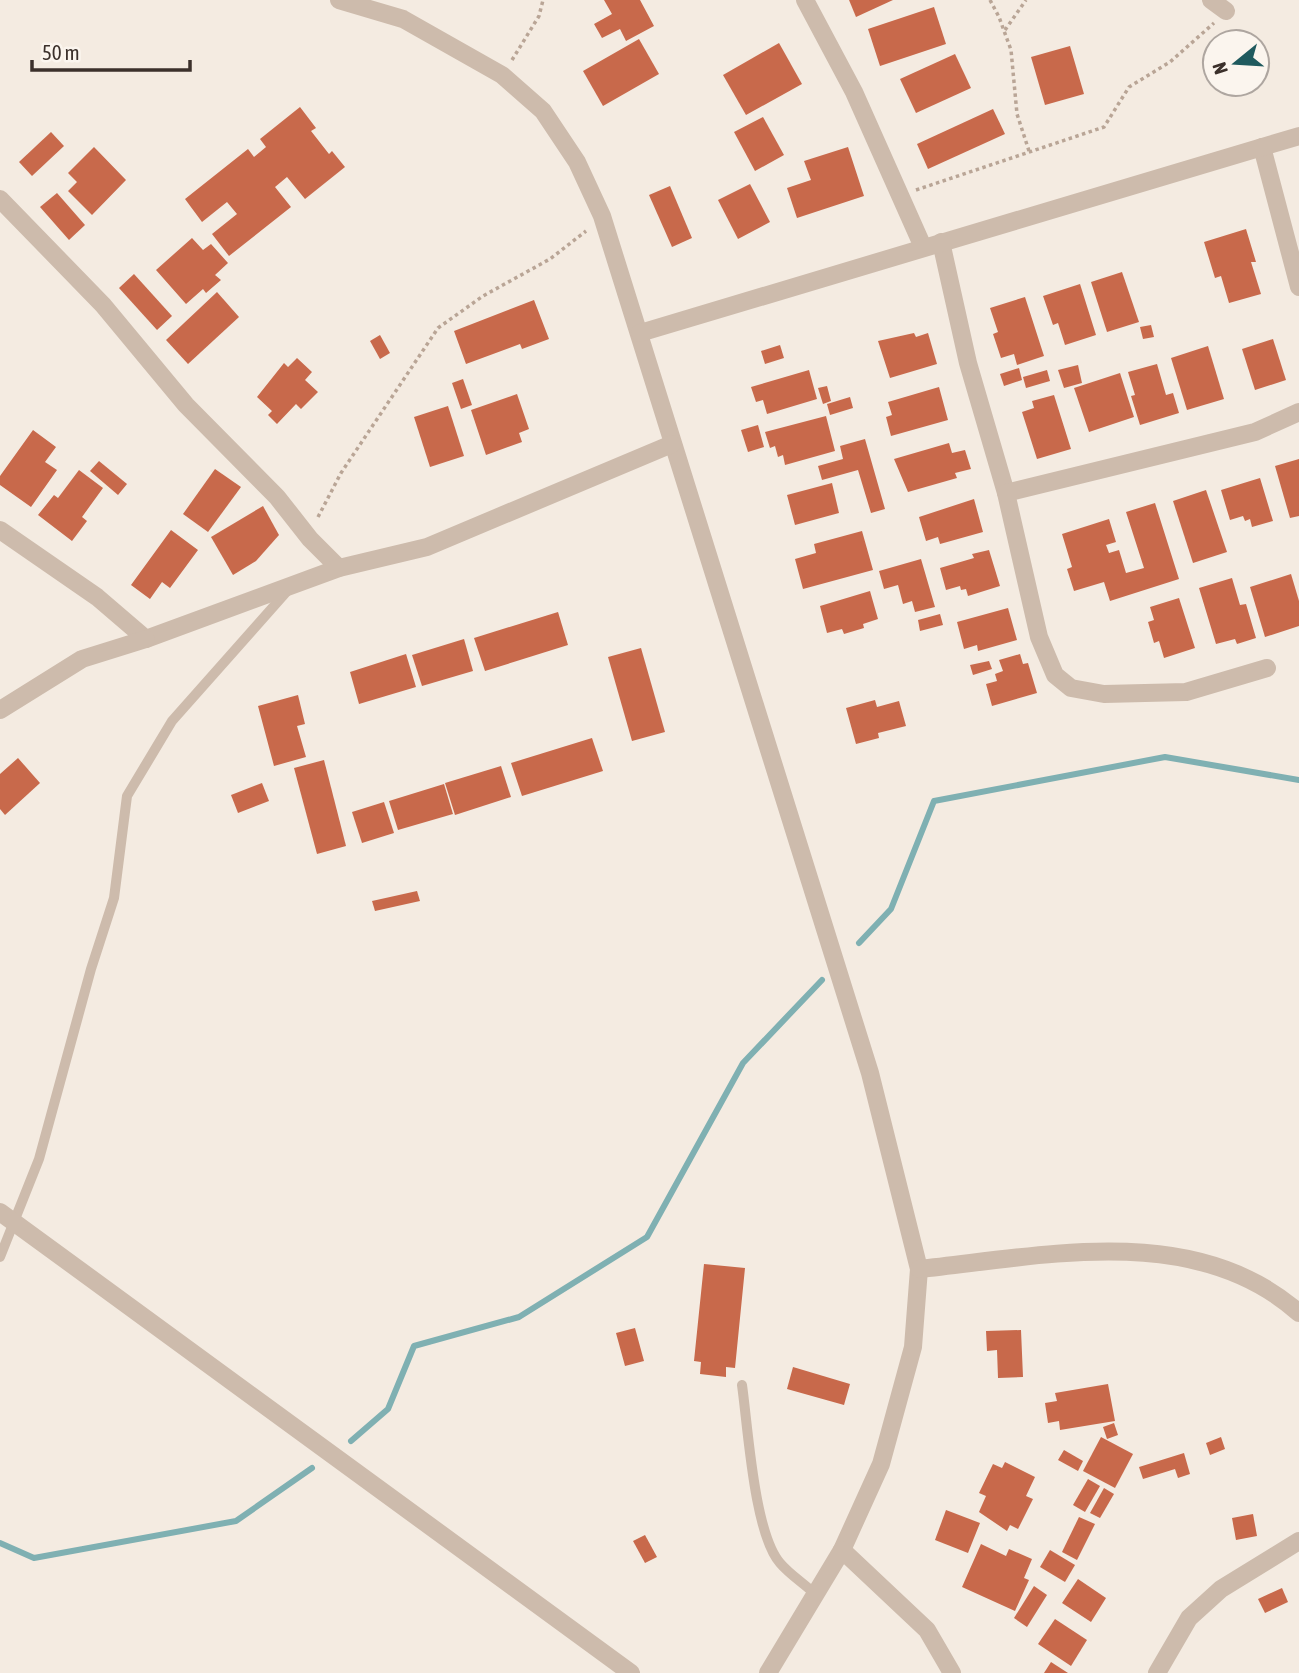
<svg xmlns="http://www.w3.org/2000/svg" width="1299" height="1673" viewBox="0 0 1299 1673" font-family="'Asap Condensed',sans-serif">
  <style>
    .lines { fill: none; stroke-linecap: round; stroke-linejoin: round }
    .stream { stroke: #7fb0b2; stroke-width: 6 }
    .building { fill: #c8694b }
    .path { stroke: #b9a596; stroke-width: 3.5; stroke-dasharray: 3.5 3.5; stroke-linecap: butt }
    .lane { stroke: #cdbbac; stroke-width: 10 }
    .street { stroke: #cdbbac; stroke-width: 18 }
  </style>
  <rect width="100%" height="100%" fill="#f4ebe1"/>
  <g class="lines">
    <!-- stream -->
    <g class="stream">
      <polyline points="859,943 891,909 934,801 1165,757 1299,780"/>
      <polyline points="351,1441 388,1409 414,1346 519,1317 647,1237 743,1063 822,980"/>
      <polyline points="0,1543 34,1558 236,1521 312,1468"/>
    </g>
  </g>
  <!-- building -->
  <g class="building">
    <polygon points="604,0 640,0 654,26 626,41 620,29 602,38 594,24 612,14"/>
    <polygon points="849,0 893,0 856,17"/>
    <polygon points="934,7 946,44 880,66 868,29"/>
    <polygon points="639,39 659,74 603,106 583,71"/>
    <polygon points="779,43 802,84 746,115 723,75"/>
    <polygon points="1070,46 1084,94 1045,105 1031,57"/>
    <polygon points="955,54 971,88 916,113 900,79"/>
    <polygon points="300,107 316,128 311,131 329,154 332,151 345,167 305,199 287,177 275,187 291,207 229,256 212,234 237,214 227,202 202,222 185,199 248,149 254,157 266,147 260,139"/>
    <polygon points="993,109 1005,134 928,169 917,144"/>
    <polygon points="763,117 784,155 755,171 734,132"/>
    <polygon points="51,132 64,146 32,176 19,162"/>
    <polygon points="94,147 126,180 92,215 68,191 77,182 68,173"/>
    <polygon points="848,147 864,196 797,218 787,188 811,180 804,161"/>
    <polygon points="750,184 770,222 738,239 718,200"/>
    <polygon points="670,186 692,238 672,247 649,195"/>
    <polygon points="57,193 85,225 69,240 40,207"/>
    <polygon points="1246,229 1256,262 1251,262 1261,294 1229,303 1221,276 1215,278 1204,242"/>
    <polygon points="192,238 203,250 211,244 228,263 215,275 221,280 206,293 203,289 186,304 156,270"/>
    <polygon points="1122,272 1139,322 1107,332 1091,282"/>
    <polygon points="134,274 172,316 157,330 119,288"/>
    <polygon points="1080,284 1096,335 1065,345 1058,323 1053,325 1043,296"/>
    <polygon points="217,292 239,317 188,364 166,340"/>
    <polygon points="1025,297 1044,356 1017,365 1014,354 1001,358 993,334 998,332 990,308"/>
    <polygon points="534,300 549,339 522,349 520,344 466,364 454,331"/>
    <polygon points="1151,325 1154,337 1143,339 1140,327"/>
    <polygon points="914,333 916,337 928,333 937,364 890,378 878,341"/>
    <polygon points="380,335 390,353 380,359 370,341"/>
    <polygon points="1273,339 1286,380 1255,390 1242,349"/>
    <polygon points="780,345 784,358 765,364 761,351"/>
    <polygon points="1208,346 1224,399 1187,410 1171,358"/>
    <polygon points="297,358 312,372 305,380 318,392 301,409 296,404 277,424 268,415 272,411 257,397 284,363 288,367"/>
    <polygon points="1157,364 1166,395 1173,393 1179,413 1140,425 1131,396 1135,395 1128,372"/>
    <polygon points="1078,365 1082,383 1064,388 1058,370"/>
    <polygon points="1019,368 1022,380 1004,386 1000,374"/>
    <polygon points="809,370 817,399 767,414 763,400 756,402 751,387"/>
    <polygon points="1047,370 1050,381 1026,388 1023,377"/>
    <polygon points="1120,373 1134,417 1089,432 1074,388"/>
    <polygon points="463,379 472,405 461,409 452,383"/>
    <polygon points="827,386 831,401 823,404 818,388"/>
    <polygon points="939,387 948,420 891,436 886,417 892,415 888,402"/>
    <polygon points="517,394 529,429 519,433 522,442 486,455 471,410"/>
    <polygon points="1054,395 1071,449 1037,459 1022,412 1034,408 1032,401"/>
    <polygon points="850,397 853,408 830,415 827,404"/>
    <polygon points="448,406 464,456 430,467 414,417"/>
    <polygon points="826,416 835,451 785,465 783,455 778,457 775,446 770,448 765,432"/>
    <polygon points="758,425 764,447 748,452 741,430"/>
    <polygon points="33,430 56,447 45,462 57,470 31,507 0,485 0,476"/>
    <polygon points="865,439 885,509 871,513 858,470 822,480 818,466 843,459 840,446"/>
    <polygon points="949,443 952,453 965,450 971,469 955,473 957,478 908,492 894,459"/>
    <polygon points="1299,459 1299,516 1290,518 1275,466"/>
    <polygon points="99,461 127,484 118,495 90,471"/>
    <polygon points="215,469 241,487 208,532 183,514"/>
    <polygon points="79,470 103,488 82,517 87,521 72,541 38,515 54,495 58,498"/>
    <polygon points="1260,478 1273,521 1252,527 1250,519 1245,521 1243,516 1230,520 1221,490"/>
    <polygon points="832,483 839,513 795,525 787,495"/>
    <polygon points="1206,490 1227,552 1193,563 1173,501"/>
    <polygon points="974,499 983,532 940,544 938,537 926,541 919,517"/>
    <polygon points="1155,503 1179,579 1110,601 1104,582 1074,591 1067,569 1072,567 1062,534 1109,519 1116,542 1106,545 1109,553 1119,550 1126,573 1144,568 1126,512"/>
    <polygon points="263,506 279,535 256,561 233,575 211,537"/>
    <polygon points="171,530 198,550 170,588 162,582 150,599 131,585"/>
    <polygon points="862,531 873,570 803,589 795,559 816,553 814,544"/>
    <polygon points="989,550 1000,586 968,596 966,589 961,590 960,586 946,590 940,568 974,558 972,554"/>
    <polygon points="921,559 935,607 915,612 912,601 903,604 898,585 884,589 879,571"/>
    <polygon points="1291,574 1299,601 1299,626 1265,637 1250,587"/>
    <polygon points="1232,578 1240,605 1246,604 1256,638 1237,644 1235,639 1216,644 1199,588"/>
    <polygon points="870,591 878,619 863,624 864,628 844,634 842,629 827,633 820,606"/>
    <polygon points="1179,598 1195,648 1164,658 1159,641 1154,643 1148,622 1154,620 1150,607"/>
    <polygon points="1008,608 1017,640 978,651 977,645 964,649 957,622"/>
    <polygon points="558,612 568,645 485,671 474,638"/>
    <polygon points="940,614 943,625 920,631 918,620"/>
    <polygon points="464,639 473,671 422,686 412,655"/>
    <polygon points="641,648 665,732 632,741 608,657"/>
    <polygon points="406,654 416,687 359,704 350,672"/>
    <polygon points="1020,654 1023,664 1028,663 1037,693 992,706 986,684 997,681 995,674 1003,671 999,660"/>
    <polygon points="989,661 992,669 973,675 970,665"/>
    <polygon points="298,695 305,724 297,726 306,757 274,766 258,706"/>
    <polygon points="875,700 877,707 899,701 906,726 878,733 879,738 856,744 846,708"/>
    <polygon points="592,738 603,771 522,796 511,763"/>
    <polygon points="18,758 40,783 5,815 0,809 0,774"/>
    <polygon points="324,760 346,846 317,854 294,768"/>
    <polygon points="501,766 511,797 455,815 445,783"/>
    <polygon points="262,783 269,801 238,813 231,795"/>
    <polygon points="444,784 453,814 398,830 389,801"/>
    <polygon points="384,802 394,833 362,843 352,812"/>
    <polygon points="417,891 420,901 375,911 372,901"/>
    <polygon points="704,1264 745,1268 735,1368 726,1367 726,1377 700,1374 701,1362 694,1361"/>
    <polygon points="635,1328 644,1361 625,1366 616,1333"/>
    <polygon points="1021,1330 1023,1377 998,1378 997,1350 987,1351 986,1331"/>
    <polygon points="793,1367 850,1384 844,1405 787,1389"/>
    <polygon points="1108,1384 1115,1421 1060,1430 1059,1421 1048,1423 1045,1403 1057,1401 1055,1393"/>
    <polygon points="1114,1423 1118,1435 1107,1439 1103,1427"/>
    <polygon points="1101,1437 1133,1454 1115,1488 1083,1471"/>
    <polygon points="1221,1437 1225,1449 1210,1455 1206,1443"/>
    <polygon points="1064,1450 1083,1461 1078,1471 1058,1460"/>
    <polygon points="1184,1453 1190,1474 1178,1478 1175,1469 1143,1479 1139,1467"/>
    <polygon points="1005,1462 1035,1477 1026,1496 1033,1499 1018,1529 1010,1525 1007,1531 979,1512 986,1496 979,1493 993,1464 1002,1468"/>
    <polygon points="1088,1479 1100,1486 1085,1512 1073,1505"/>
    <polygon points="1104,1488 1114,1494 1100,1518 1090,1513"/>
    <polygon points="946,1510 980,1523 968,1553 935,1540"/>
    <polygon points="1253,1514 1257,1536 1236,1540 1232,1518"/>
    <polygon points="1079,1517 1095,1524 1077,1560 1062,1552"/>
    <polygon points="645,1535 657,1557 645,1563 633,1541"/>
    <polygon points="981,1544 1006,1556 1009,1549 1032,1559 1024,1578 1029,1580 1015,1611 962,1587"/>
    <polygon points="1050,1550 1075,1565 1065,1582 1040,1567"/>
    <polygon points="1078,1579 1106,1598 1091,1622 1062,1603"/>
    <polygon points="1034,1586 1047,1595 1027,1627 1014,1618"/>
    <polygon points="1282,1588 1288,1602 1265,1613 1258,1599"/>
    <polygon points="1055,1619 1087,1640 1071,1666 1038,1644"/>
    <polygon points="1051,1662 1068,1673 1044,1673"/>
  </g>
  <g class="lines">
    <!-- path -->
    <g class="path">
      <polyline points="990,0 999,17 1011,50 1017,114 1029,151"/>
      <polyline points="1005,30 1026,0"/>
      <polyline points="512,60 539,16 543,0"/>
      <polyline points="916,190 1104,127 1129,87 1170,62 1214,23"/>
      <polyline points="318,517 341,473 438,328 483,296 550,259 586,231"/>
    </g>
    <!-- lane -->
    <g class="lane">
      <polyline points="0,1257 39,1159 91,969 114,898 127,796 172,721 289,589"/>
      <path d="M742,1385C748,1427 754,1533 780,1563C790,1575 805,1584 816,1595"/>
    </g>
    <!-- street -->
    <g class="street">
      <polyline points="339,0 403,19 502,75 543,111 577,162 602,216 870,1073 919,1269 913,1347 881,1464 842,1550 768,1673"/>
      <polyline points="805,0 854,92 923,247"/>
      <polyline points="1211,0 1226,11"/>
      <polyline points="1262,147 1299,287"/>
      <polyline points="0,199 103,305 186,405 277,497 310,539 339,568"/>
      <polyline points="941,242 968,363 1006,493 1039,637 1055,675 1071,688 1104,694 1186,692 1267,668"/>
      <polyline points="640,333 1299,136"/>
      <polyline points="1006,493 1255,432 1299,412"/>
      <polyline points="0,530 97,597 146,639 339,568 427,547 672,444"/>
      <polyline points="0,710 82,659 146,639"/>
      <polyline points="0,1212 631,1673"/>
      <path d="M919,1269C1044,1256 1196,1221 1299,1313"/>
      <polyline points="842,1550 927,1630 952,1673"/>
      <polyline points="1157,1673 1189,1618 1221,1589 1299,1541"/>
    </g>
  </g>
  <!-- north arrow -->
  <g transform="translate(1236 63) rotate(252)"><circle r="33" fill="#fbf5ee" stroke="#aea6a0" stroke-width="2"/>
  <path d="M0-5L12 26L0 18L-12 26Z" fill="#1f5a5e"/>
  <text y="-10" font-size="19" font-weight="bold" text-anchor="middle" fill="#3b302b">N</text>
  </g>
  <!-- scale -->
  <path d="M32 60v10h158v-10" fill="none" stroke="#3b302b" stroke-width="3.5"/>
  <text x="42" y="60" font-size="21" fill="#3b302b" stroke="#fbf5ee" stroke-width="5" paint-order="stroke">50 m</text>
</svg>
